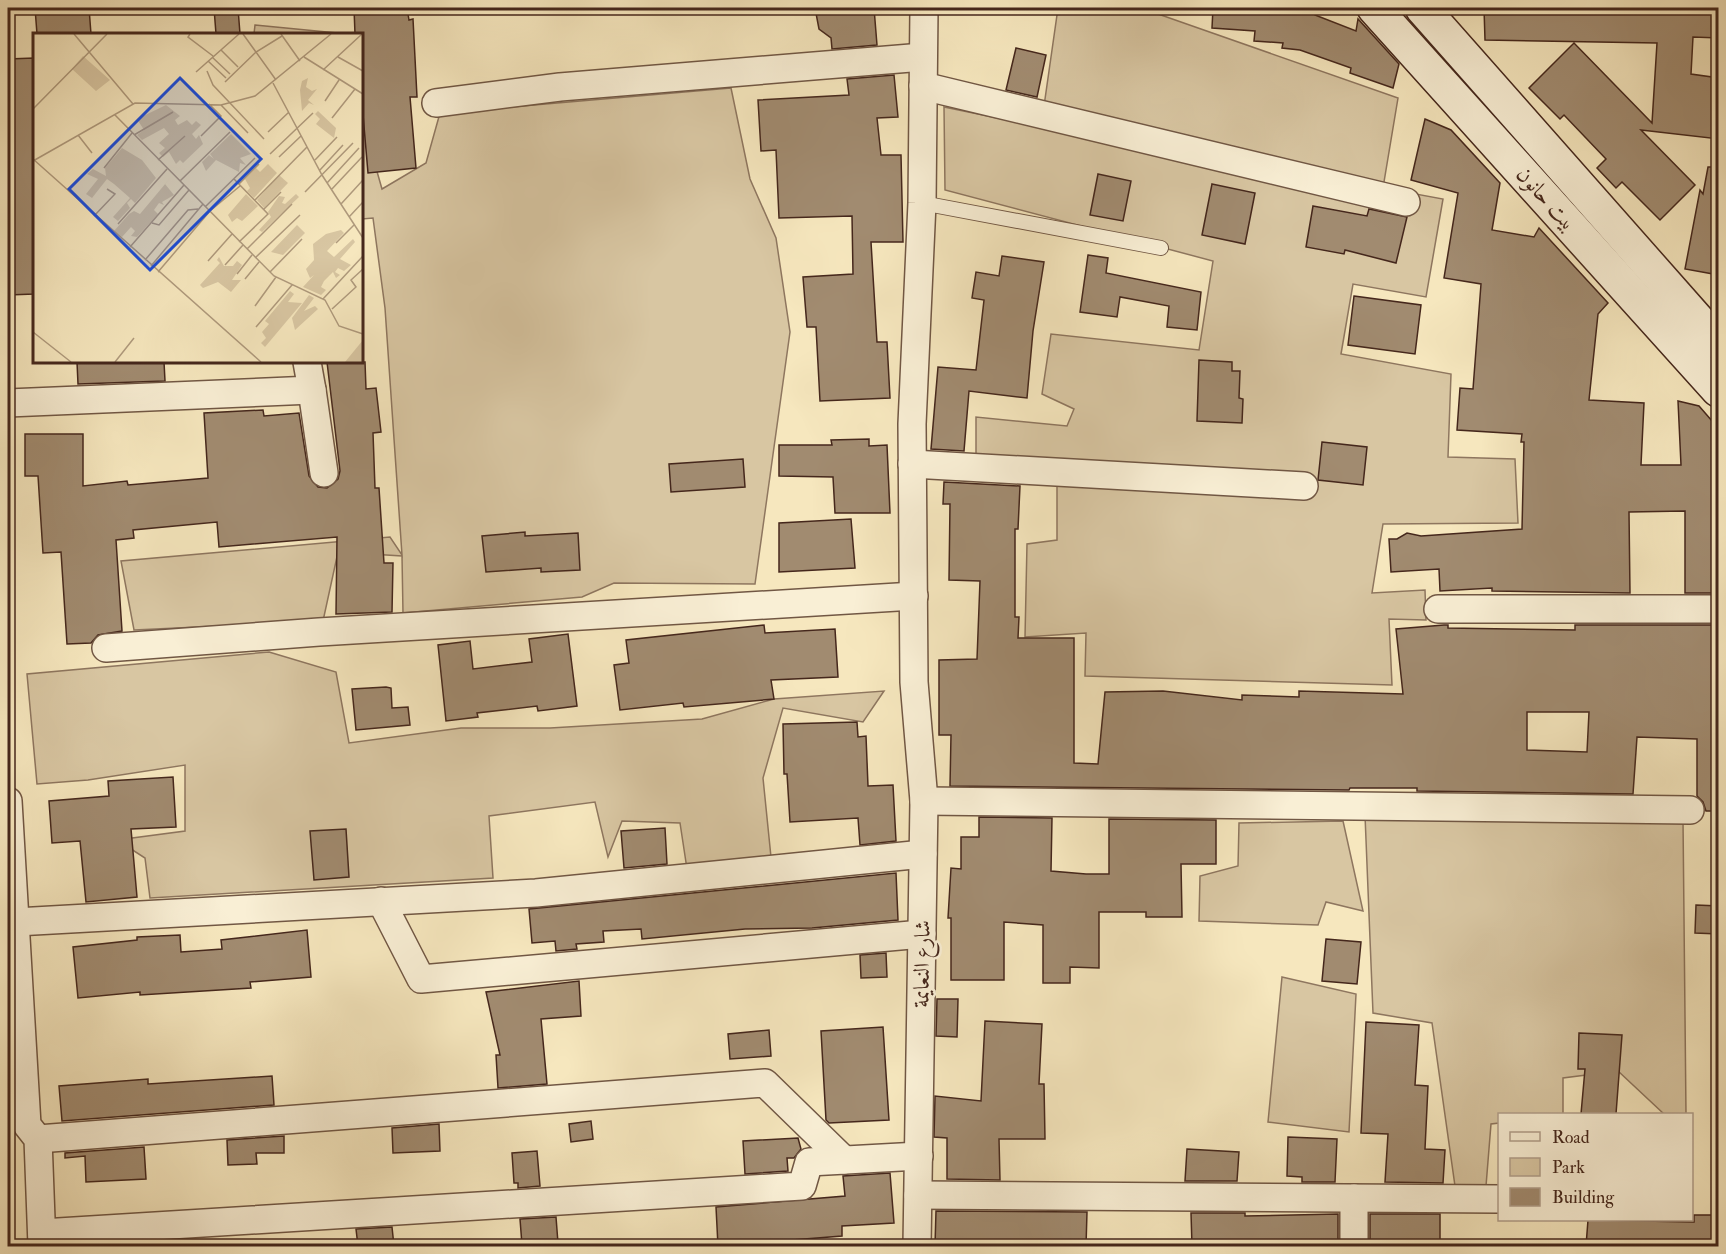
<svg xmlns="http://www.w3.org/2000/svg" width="1726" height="1254" viewBox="0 0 1726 1254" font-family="'IM FELL Double Pica',Amiri,serif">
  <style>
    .green { fill: #d8c6a2; stroke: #8e765f; stroke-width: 1.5 }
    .building { fill: #a18b70; stroke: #45271c; stroke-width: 1.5; fill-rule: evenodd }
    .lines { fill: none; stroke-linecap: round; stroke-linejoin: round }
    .service-casing { stroke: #715744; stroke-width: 16 }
    .minor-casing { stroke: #715744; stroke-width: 30 }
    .secondary-casing { stroke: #45271c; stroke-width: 36 }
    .service { stroke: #f9efd5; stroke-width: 14 }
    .minor { stroke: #f9efd5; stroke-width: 27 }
    .secondary { stroke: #f9efd5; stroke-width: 33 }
    .labels { text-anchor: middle; stroke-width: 5; stroke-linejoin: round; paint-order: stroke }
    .street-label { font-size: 22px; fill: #45271c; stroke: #f9efd5 }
    .inset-road { fill: none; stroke: #af9a7d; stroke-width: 1.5 }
    .view { fill: #1d4ed8; fill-opacity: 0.15; stroke: #1d4ed8; stroke-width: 3 }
    .inset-edge { fill: none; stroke: #45271c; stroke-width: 3 }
  </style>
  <rect width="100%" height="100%" fill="#f6e7be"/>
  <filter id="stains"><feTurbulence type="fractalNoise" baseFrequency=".00333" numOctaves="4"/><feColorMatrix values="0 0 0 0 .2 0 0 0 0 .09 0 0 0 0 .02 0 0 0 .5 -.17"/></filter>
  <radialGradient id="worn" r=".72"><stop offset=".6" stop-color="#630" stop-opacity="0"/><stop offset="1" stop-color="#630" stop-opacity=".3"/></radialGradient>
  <!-- green -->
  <g class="green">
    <polygon points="1058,8 1141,8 1398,98 1383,188 1443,199 1426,297 1353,284 1341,354 1451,374 1448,457 1515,459 1518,523 1383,524 1372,593 1425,590 1426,620 1389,619 1392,685 1085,676 1086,633 1025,637 1027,544 1057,540 1057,484 976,474 976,417 1067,426 1074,409 1042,394 1051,334 1199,350 1213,261 945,190 944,107 1041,127"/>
    <polygon points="255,25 337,33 338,34 254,34"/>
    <polygon points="731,88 750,179 776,238 790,332 755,584 614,583 582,597 403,613 402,556 338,552 323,621 134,630 121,561 390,537 402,555 385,308 373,218 362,219 362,119 382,189 426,163 440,113"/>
    <polygon points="269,652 336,672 349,743 461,728 550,728 702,719 774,699 884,691 863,722 783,708 763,778 771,857 687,869 680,823 622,821 608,857 595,802 489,816 493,878 150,898 145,858 117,840 185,831 185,765 88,780 37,784 27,674"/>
    <polygon points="1365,815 1683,820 1686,1114 1664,1114 1618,1071 1563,1078 1563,1114 1500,1114 1499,1123 1491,1124 1486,1186 1455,1186 1432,1023 1373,1013"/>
    <polygon points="1343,821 1363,911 1326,902 1318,925 1199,921 1200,876 1238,866 1239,823"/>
    <polygon points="1282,977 1356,994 1349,1132 1268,1122"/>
  </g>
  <!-- building -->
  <g class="building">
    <polygon points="35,8 89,8 91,34 37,34"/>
    <polygon points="214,8 238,8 240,34 216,34"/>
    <polygon points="354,8 407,8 409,20 413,19 417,97 410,97 416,168 368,173 362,103 362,34 355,34"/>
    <polygon points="815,8 874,8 877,45 832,49 831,38 819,29"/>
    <polygon points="1213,8 1316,8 1315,15 1356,31 1358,19 1399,64 1393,88 1350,73 1351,68 1300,50 1282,48 1283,43 1254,41 1255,31 1212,28"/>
    <polygon points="1484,8 1719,8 1719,38 1693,37 1691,74 1719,78 1719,139 1641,130 1695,185 1660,220 1622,182 1616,188 1597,168 1606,159 1564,115 1560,119 1529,88 1574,43 1652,123 1657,43 1485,40"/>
    <polygon points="1016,48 1046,55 1037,97 1006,90"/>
    <polygon points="34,58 34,294 8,295 8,59"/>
    <polygon points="894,75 898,117 877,118 881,155 901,155 903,242 871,242 877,342 887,342 890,398 820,401 816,327 807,327 803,277 853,274 852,216 779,218 776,150 761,151 758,100 849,95 847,79"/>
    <polygon points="1425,119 1451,130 1500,183 1492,230 1534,237 1539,228 1608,303 1598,314 1589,400 1644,403 1641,465 1681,465 1678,401 1699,406 1719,429 1719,593 1685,593 1685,511 1629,512 1630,593 1492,591 1492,588 1440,591 1439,569 1391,572 1389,539 1397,539 1407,533 1421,536 1522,529 1524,442 1521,442 1522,434 1457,430 1460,388 1473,389 1481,284 1444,278 1458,193 1411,180"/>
    <polygon points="1708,167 1719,167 1719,275 1685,269 1700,190 1703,194"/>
    <polygon points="1098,174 1131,181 1123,221 1090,215"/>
    <polygon points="1212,184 1255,193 1245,244 1202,235"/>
    <polygon points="1313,206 1367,216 1369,209 1407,217 1396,263 1345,250 1344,254 1306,247"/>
    <polygon points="1088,255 1108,258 1106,273 1201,292 1197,330 1167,327 1169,306 1120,297 1117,317 1080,312"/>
    <polygon points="1002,256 1044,262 1033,331 1027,398 969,391 964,451 931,449 938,367 976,370 984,300 972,298 976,272 999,276"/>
    <polygon points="1354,296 1421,305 1415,354 1348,345"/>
    <polygon points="1199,360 1232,362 1232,371 1240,371 1239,398 1243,399 1242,423 1197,421"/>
    <polygon points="77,362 164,362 165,381 78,384"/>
    <polygon points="327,362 365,362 366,389 376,388 381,432 373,433 375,488 379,488 384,563 393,563 392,612 336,614 337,537 219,547 217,522 133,530 134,538 116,540 122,631 98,635 91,643 67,644 61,552 43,553 38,476 25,476 25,434 83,434 83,486 127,481 128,485 208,478 204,413 263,410 264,416 299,413 309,476 318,487 327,488 338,479 340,471"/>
    <polygon points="869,439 869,446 887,445 890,513 835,513 833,477 779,476 779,445 832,445 831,440"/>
    <polygon points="1322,442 1367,447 1363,485 1318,480"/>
    <polygon points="743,459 745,487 671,492 669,464"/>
    <path d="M944,482L1020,486L1018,529H1015V617H1019L1018,638H1074V763L1098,764L1105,692L1163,691L1242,700V695L1299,697V691L1403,694L1396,629L1444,625H1448V628L1575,630V625H1719V811H1706L1703,802L1697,796V739L1637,737L1633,794L1417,791V788H1350L1349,790L950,786L951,735H939V660L977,659L980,581L949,580L950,504H943ZM1527,712H1589L1587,752L1527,750Z"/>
    <polygon points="851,519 855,568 779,572 779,523"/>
    <polygon points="525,532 525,536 578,533 580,570 541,572 541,568 486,572 482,536"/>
    <polygon points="764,625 765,633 835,629 838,677 771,680 774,699 684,707 683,703 620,710 614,665 629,663 626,640"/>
    <polygon points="568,634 577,706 538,711 537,706 477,713 478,717 446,721 438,645 470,641 473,669 532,662 529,639"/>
    <polygon points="386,687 391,688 392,708 408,707 410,725 356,730 352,689"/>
    <polygon points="857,722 858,737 866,736 868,786 893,785 896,841 860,845 858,818 790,822 787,774 784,774 783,724"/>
    <polygon points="173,777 176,827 131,829 137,897 86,902 80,841 52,843 49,801 109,796 108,781"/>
    <polygon points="979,817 1052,818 1051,871 1086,874 1109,874 1109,819 1216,820 1216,864 1181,864 1182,917 1146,917 1146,912 1099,912 1099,968 1070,967 1070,983 1043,983 1043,925 1004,922 1004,980 951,980 951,918 948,918 951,868 961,869 961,837 979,837"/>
    <polygon points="665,828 667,864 624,868 621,831"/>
    <polygon points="346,829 349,877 314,880 310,831"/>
    <polygon points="896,873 898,920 812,928 745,929 642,939 641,929 603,931 604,942 576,944 577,949 556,951 555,941 532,943 529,909"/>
    <polygon points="1696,905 1719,906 1719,934 1695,933"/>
    <polygon points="307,930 311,977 250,982 251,988 140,995 140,992 78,998 73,947 137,940 137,937 180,935 181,952 222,949 221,940"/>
    <polygon points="1326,939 1361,942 1357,984 1322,981"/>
    <polygon points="886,953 887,977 861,978 860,955"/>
    <polygon points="579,981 581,1016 541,1019 547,1084 498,1088 496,1055 500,1055 486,992"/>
    <polygon points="937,999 958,999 957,1037 936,1036"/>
    <polygon points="985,1021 1042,1024 1039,1084 1044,1084 1045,1139 999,1139 1000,1180 947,1179 947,1138 934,1137 935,1096 981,1101"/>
    <polygon points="1366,1022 1419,1025 1415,1085 1428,1086 1425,1149 1445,1150 1443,1183 1385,1182 1388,1134 1361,1133"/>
    <polygon points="883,1027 889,1120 829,1123 826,1120 821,1031"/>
    <polygon points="769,1030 771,1056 730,1059 728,1034"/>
    <polygon points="1579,1033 1622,1035 1616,1114 1581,1114 1585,1069 1578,1069"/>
    <polygon points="272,1076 274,1105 62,1121 59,1086 148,1079 148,1084"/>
    <polygon points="591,1121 593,1139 571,1142 569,1124"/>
    <polygon points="439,1124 440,1151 393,1153 392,1128"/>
    <polygon points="284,1136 284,1153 256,1153 257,1164 228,1165 227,1140"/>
    <polygon points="1288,1137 1337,1139 1335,1182 1302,1182 1302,1177 1287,1176"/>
    <polygon points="798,1138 801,1149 794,1158 787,1158 788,1171 745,1174 743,1141"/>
    <polygon points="144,1147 146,1179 86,1182 85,1156 65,1158 65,1153"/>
    <polygon points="1187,1149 1239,1152 1237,1181 1185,1181"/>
    <polygon points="537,1151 540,1186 518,1188 518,1183 514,1183 512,1153"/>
    <polygon points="890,1173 894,1223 842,1226 842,1236 780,1241 780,1246 718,1246 716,1207 845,1196 843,1176"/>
    <polygon points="936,1211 1087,1212 1086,1246 935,1246"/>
    <polygon points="1191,1213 1245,1213 1245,1216 1338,1214 1338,1246 1192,1246"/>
    <rect x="1370" y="1214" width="70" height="32"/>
    <polygon points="1694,1215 1719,1215 1719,1246 1586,1246 1588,1220 1694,1222"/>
    <polygon points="556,1217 558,1243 522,1245 520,1219"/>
    <polygon points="392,1227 394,1246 358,1246 356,1229"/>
  </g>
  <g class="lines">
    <!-- service casing -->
    <g class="service-casing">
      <polyline id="service" points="922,203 1161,248"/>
    </g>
    <!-- minor casing -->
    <g class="minor-casing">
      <g id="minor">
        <polyline points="923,86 1406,202"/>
        <polyline points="436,103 560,87 923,57"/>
        <polyline points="312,390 324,473"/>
        <polyline points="8,403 312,390 307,362"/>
        <polyline points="912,464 1304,486"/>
        <polyline points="1438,609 1718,609"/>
        <polyline points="106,648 319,632 914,596"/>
        <polyline points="8,801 27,1125 38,1139 42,1246"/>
        <polyline points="924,801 1690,810"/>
        <polyline points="381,901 421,979 922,934"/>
        <polyline points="16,922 536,893 923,854"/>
        <polyline points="38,1139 765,1083 844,1160"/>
        <polyline points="918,1195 1500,1199"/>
        <polyline points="42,1233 802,1186 809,1162 919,1156"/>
        <polyline points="917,1246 924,801 914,682 912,424 922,203 924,8"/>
        <polyline points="1354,1246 1354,1198"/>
      </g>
    </g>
    <!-- secondary casing -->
    <g class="secondary-casing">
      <g id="secondary">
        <polyline points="1374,8 1718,390"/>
        <polyline points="1422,8 1718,343"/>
      </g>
    </g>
    <!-- service -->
    <use href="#service" class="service"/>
    <!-- minor -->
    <use href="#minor" class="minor"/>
    <!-- secondary -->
    <use href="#secondary" class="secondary"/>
  </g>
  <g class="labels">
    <!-- street labels -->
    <g class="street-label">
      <text transform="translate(1547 198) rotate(48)" y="8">بيت حانون</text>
      <text transform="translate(921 964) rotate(-89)" y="8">شارع النعايمة</text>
    </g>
  </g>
  <!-- overview -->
  <g transform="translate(33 33)">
    <rect width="330" height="330" fill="#f6e7be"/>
    <path d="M50,23L77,47L63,58L39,36ZM275,45L273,54L279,58L284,56L275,67L281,72L276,70L269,78L267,57L269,48ZM133,72L147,83L142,87L145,92L154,87L159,92L163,88L168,92L159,101L163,106L166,102L170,111L150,130L147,127L143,131L136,119L130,124L126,120L132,115L126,110L136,101L131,95L109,107L104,102L111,97L104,86ZM285,78L303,95L301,105L283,91L287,86L282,81ZM198,101L218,121L207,125L213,132L207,130L206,139L183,127L173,138L169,129L176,122L181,126L177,121ZM89,115L109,127L123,145L102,170L98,166L94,170L97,175L85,188L80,184L97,165L81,151L74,146L59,165L53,161L65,146L54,141L60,136L73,143L72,135ZM235,131L244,140L221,165L214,158L217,155L212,146L223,135L227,139ZM246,142L255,150L231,175L224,167ZM138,144L132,151L141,162L129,169L131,172L126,170L121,177L125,181L104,204L98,203L102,198L98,194L89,204L81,198L96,181L101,178L107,181ZM213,161L225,173L209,188L204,185L199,189L195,182ZM263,161L266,164L229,199L226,197L238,184L235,179L246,163L252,164L249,170L252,171ZM264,192L272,200L250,222L238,219ZM308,197L311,200L294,218L301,224L320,206L322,209L307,226L318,232L311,238L305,235L302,239L307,242L303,245L300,239L291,248L288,254L293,257L288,262L270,254L281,242L277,245L273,236L281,227L280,211L293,201ZM186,224L191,233H200L204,228L209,232L199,247H208L198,259L185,249L170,255L167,252L187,230L184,227ZM257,258L261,261L255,269L269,270L232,314L228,310L233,305L229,299L236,291L232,288ZM276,262L281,265L271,278L282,273L285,276L262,297L259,285ZM330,307V329H312Z" fill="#d8c6a2"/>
    <path class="inset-road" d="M41,1L100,71M157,1L155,4L180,23M210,1L243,47M248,1L267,28M188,17L205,34M179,24L197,41M271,24L330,61M305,24L330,38M175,28L193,45M290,37L329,1M174,38L180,52L231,106M163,39L206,1M192,49L223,19L249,3M240,50L289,142L330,205M292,68L306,47M188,72L215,100M0,76L74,1M82,82L241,243L292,267L306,293L330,301M299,85L322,56M235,99L256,79M45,102L59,120M101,102L140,79M168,103L188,83L176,71M237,121L280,80M246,124L268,103M0,126L228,329M125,127L152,103M282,127L304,104M0,128L102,70L188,72L222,63L298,1M71,135L99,100M287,137L310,112M201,146L235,181L206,209M147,148L197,99M294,150L326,115M206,151L226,131M298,157L329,124M272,159L320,110M222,167L274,114M308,171L330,147M172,174L222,125M231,176L248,159M61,183L82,161L74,156M316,184L330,169M119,190L126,192L156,157M85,191L134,136M303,210L321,192M97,214L151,152M214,216L259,171M222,225L267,182M112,227L155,177L165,176M175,228L199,201M192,232L210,212M118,233L170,171M125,239L177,178L207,153M237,239L269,206M204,241L219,222M212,246L226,229M290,266L330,223M222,273L243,244M299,276L323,254L318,247L330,236M223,294L259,252M0,299L38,329M82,329L101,305"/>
    <path class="view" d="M147,45L228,126L117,237L36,156Z"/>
    <rect width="330" height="330" class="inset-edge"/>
  </g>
  <!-- margin -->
  <rect width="1726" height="1254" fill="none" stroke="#f6e7be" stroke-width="30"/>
  <rect x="9" y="9" width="1708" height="1236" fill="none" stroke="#45271c" stroke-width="3"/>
  <rect x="15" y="15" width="1696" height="1224" fill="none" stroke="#45271c" stroke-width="1.5"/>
  <!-- legend -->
  <rect x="1498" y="1113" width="195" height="108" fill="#f9efd5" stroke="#b19f8b" stroke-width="1.5"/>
  <rect x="1510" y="1132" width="30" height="9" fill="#f9efd5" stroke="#b19f8b" stroke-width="1.5"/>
  <text x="1552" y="1143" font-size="18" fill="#45271c">Road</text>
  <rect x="1510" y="1158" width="30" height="18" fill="#d8c6a2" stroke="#b19f8b" stroke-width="1.5"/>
  <text x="1552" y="1173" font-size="18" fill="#45271c">Park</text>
  <rect x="1510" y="1188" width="30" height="18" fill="#a18b70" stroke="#b19f8b" stroke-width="1.5"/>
  <text x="1552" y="1203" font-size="18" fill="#45271c">Building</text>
  <rect width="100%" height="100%" filter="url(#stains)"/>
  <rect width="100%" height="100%" fill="url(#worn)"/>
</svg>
